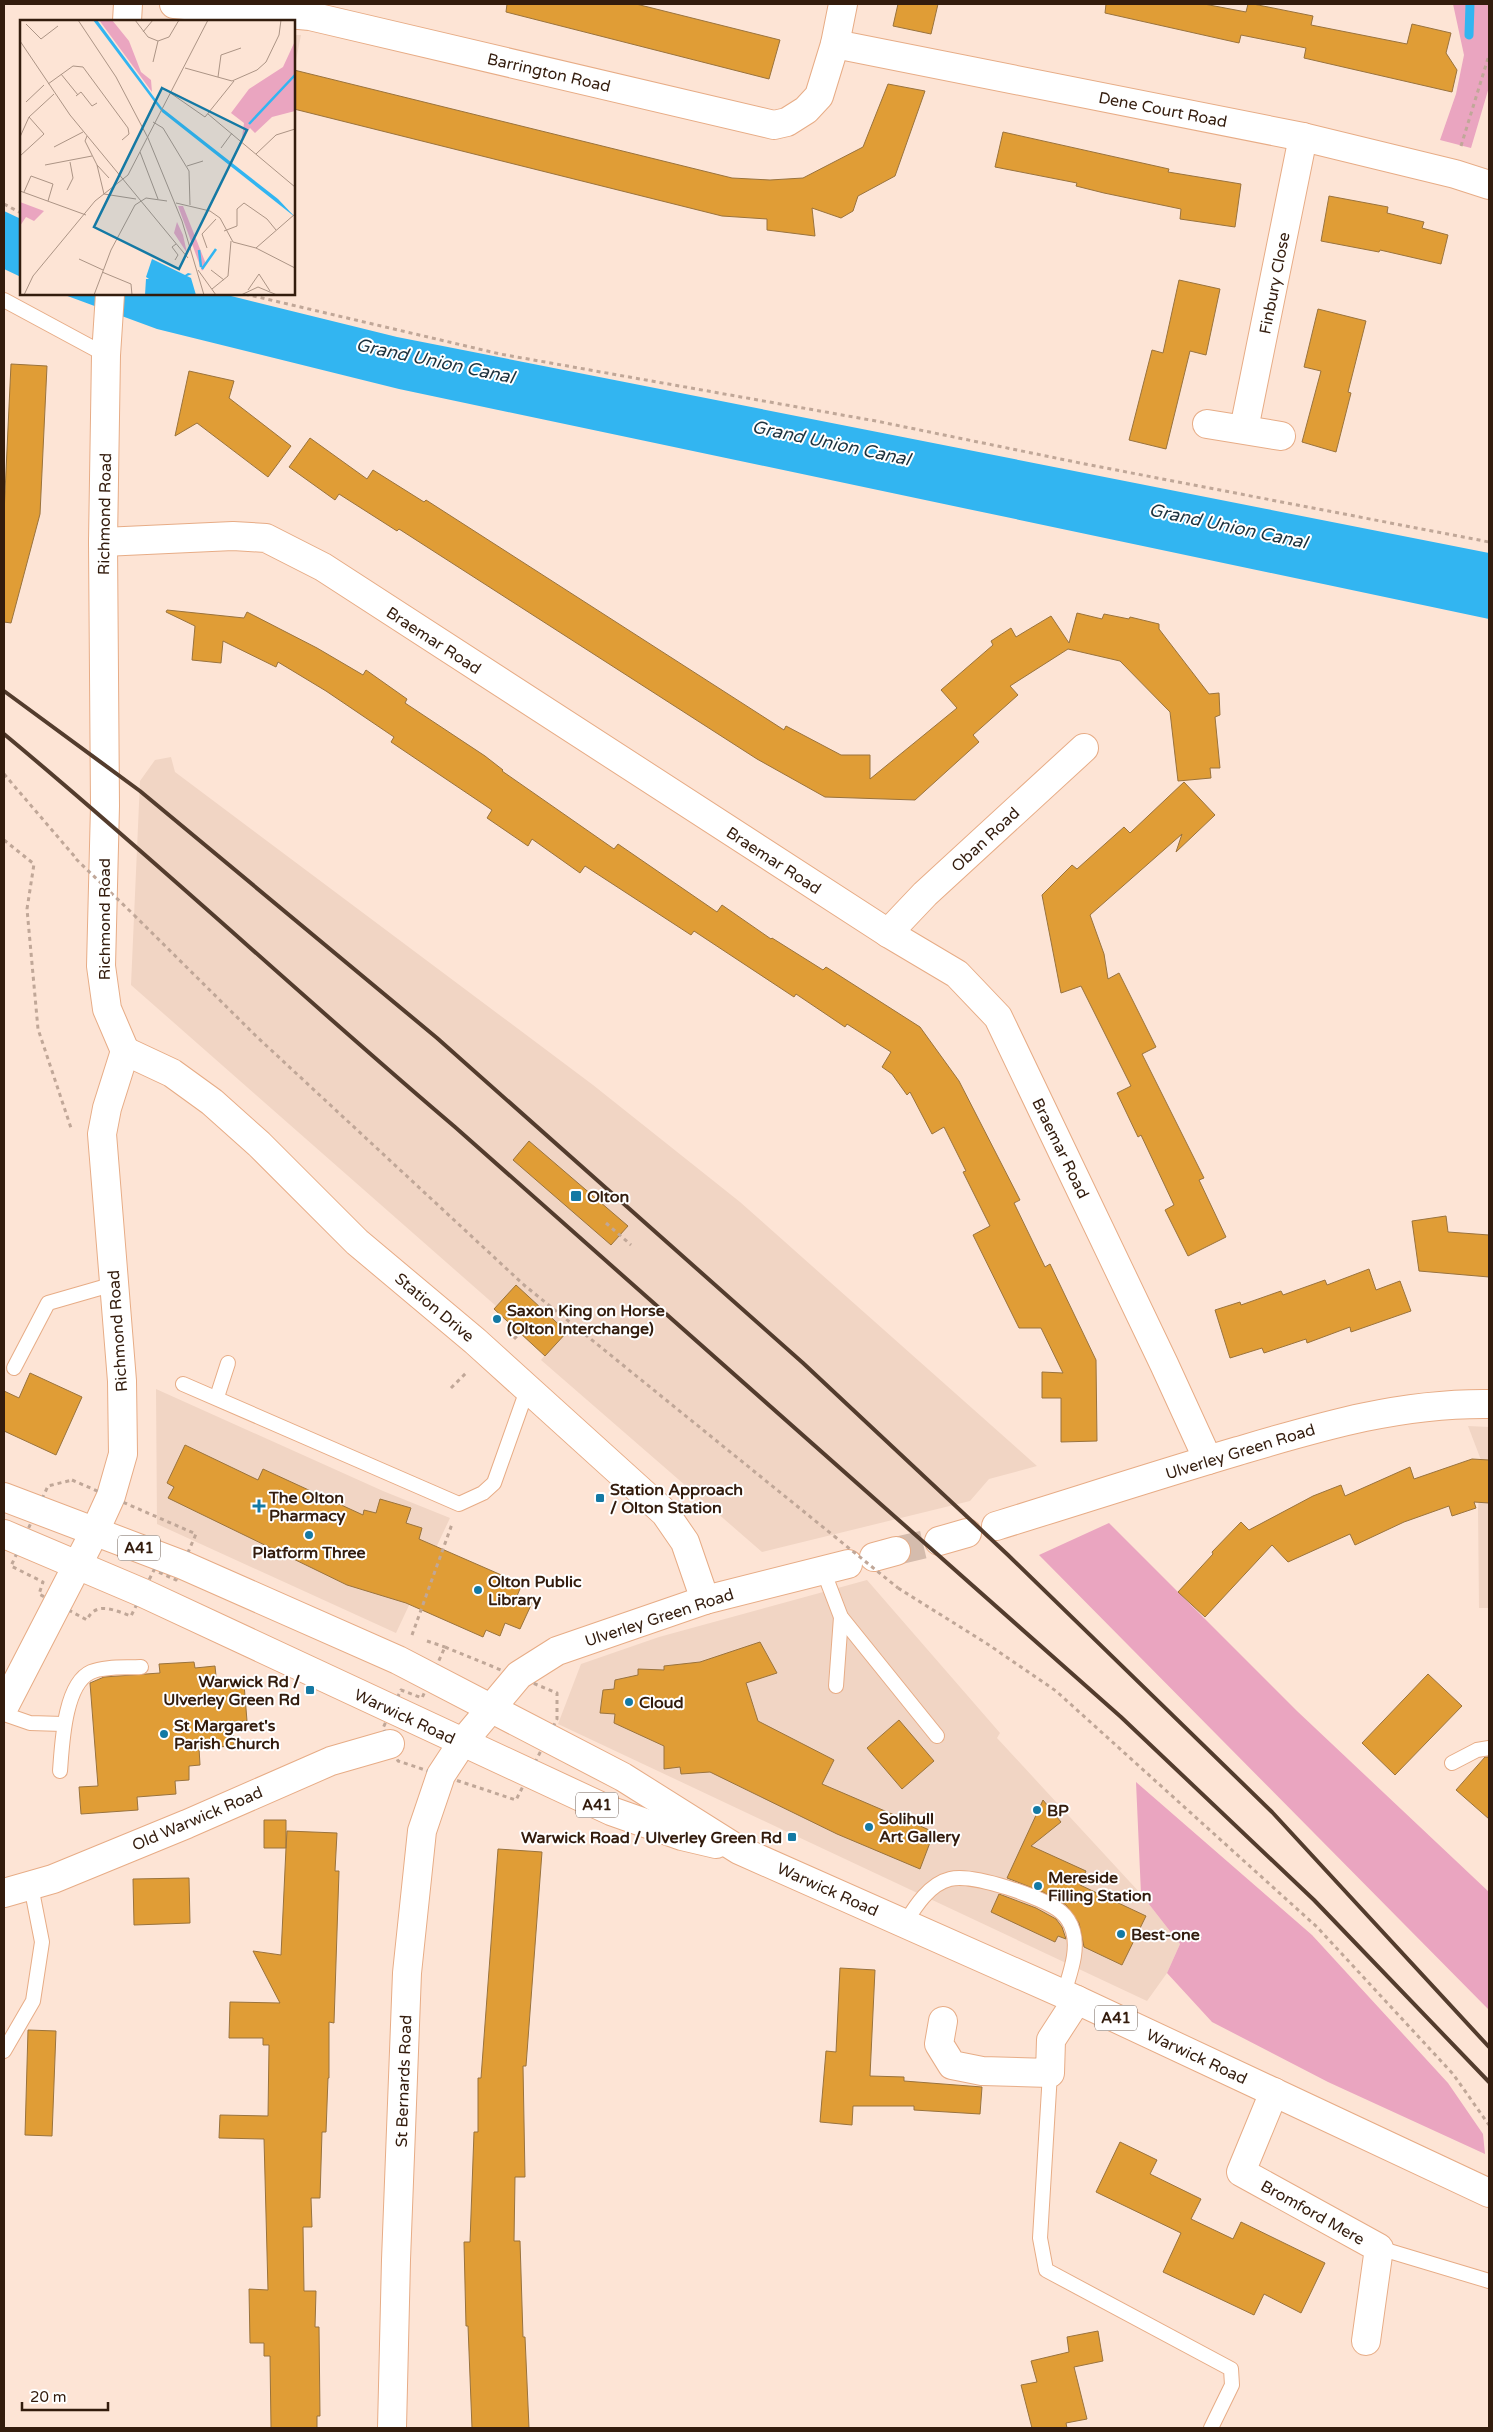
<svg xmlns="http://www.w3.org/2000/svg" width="1493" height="2432" viewBox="0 0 1493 2432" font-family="'Varela Round',sans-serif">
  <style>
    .built { fill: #f1d5c4 }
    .green { fill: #eaa5c0 }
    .water { fill: #32b5f1 }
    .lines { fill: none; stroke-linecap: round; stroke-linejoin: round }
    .stream { stroke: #32b5f1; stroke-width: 9 }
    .building { fill: #e09d36; stroke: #9a733d }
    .secondary-tunnel { stroke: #d5bcad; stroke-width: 28; stroke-dasharray: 28 14; stroke-linecap: butt }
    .lane-casing { stroke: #e7ac86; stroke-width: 16 }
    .street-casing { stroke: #e7ac86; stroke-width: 30 }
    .secondary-casing { stroke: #e7ac86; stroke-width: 30 }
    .highway-casing { stroke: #e7ac86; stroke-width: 30 }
    .path { stroke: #c0a798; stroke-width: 3; stroke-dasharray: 4 4; stroke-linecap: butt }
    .lane { stroke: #fff; stroke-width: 14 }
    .street { stroke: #fff; stroke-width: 28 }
    .secondary { stroke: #fff; stroke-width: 28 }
    .highway { stroke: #fff; stroke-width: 28 }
    .rail { stroke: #533c2d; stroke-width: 4 }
    .path-bridge { stroke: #c0a798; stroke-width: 3; stroke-dasharray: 4 4; stroke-linecap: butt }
    .poi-dot { fill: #1479a4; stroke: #fff; stroke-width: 2 }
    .labels { text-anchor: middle; stroke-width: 4; stroke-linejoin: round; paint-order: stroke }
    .shield { fill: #fff; stroke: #706056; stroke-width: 1 }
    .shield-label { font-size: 15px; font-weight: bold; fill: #331c0d }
    .street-label { font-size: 16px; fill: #331c0d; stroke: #fff }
    .poi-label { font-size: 16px; font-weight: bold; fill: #331c0d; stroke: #fff; text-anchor: start }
    .water-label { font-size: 18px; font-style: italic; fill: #1d323e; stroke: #fff }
    .inset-river { fill: none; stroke: #32b5f1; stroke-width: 2.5 }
    .inset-road { fill: none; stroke: #ac9485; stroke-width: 1 }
    .view { fill: #1479a4; fill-opacity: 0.15; stroke: #1479a4; stroke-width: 2.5 }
    .inset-edge { fill: none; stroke: #331c0d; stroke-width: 2.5 }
  </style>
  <rect width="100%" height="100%" fill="#fde4d5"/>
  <!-- built -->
  <g class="built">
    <polygon points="294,35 301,35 294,70"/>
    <polygon points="171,757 175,772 593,1085 740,1202 1037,1466 989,1479 970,1501 762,1552 541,1360 545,1355 494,1309 496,1306 131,985 140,781 155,760"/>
    <polygon points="156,1389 383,1491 450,1518 396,1633 157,1524"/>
    <polygon points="1468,1426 1489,1427 1489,1608 1479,1608 1478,1510 1481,1460"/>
    <polygon points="867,1580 1000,1733 997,1738 1141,1894 1180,1944 1167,1973 1147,2001 558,1724 581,1664 659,1637"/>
  </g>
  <!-- green -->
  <g class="green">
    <polygon points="1453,4 1489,4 1489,87 1471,148 1440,140 1456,94 1464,55"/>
    <polygon points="1109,1523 1297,1711 1489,1892 1489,2010 1039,1555"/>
    <polygon points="1136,1782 1312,1935 1448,2083 1483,2134 1485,2154 1328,2082 1212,2022 1167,1973 1180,1944 1141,1894"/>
  </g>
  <!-- water -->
  <g class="water">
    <polygon points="4,211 21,219 21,277 4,269"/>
    <polygon points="62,294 223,294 397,337 1489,553 1489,619 399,389 157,329"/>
  </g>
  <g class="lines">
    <!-- stream -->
    <polyline class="stream" points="1469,35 1470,4"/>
  </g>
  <!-- building -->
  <g class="building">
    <polygon points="507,4 636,4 780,40 769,79 506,12"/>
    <polygon points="898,4 938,4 931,34 893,26"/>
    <polygon points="1106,4 1204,4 1246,12 1248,4 1253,4 1313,16 1311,25 1407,44 1412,24 1451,33 1446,53 1457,70 1452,92 1304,58 1306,48 1241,35 1239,43 1105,13"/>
    <polygon points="294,70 732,178 770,180 803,178 863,147 888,84 925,91 895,176 858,196 853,211 841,218 812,208 815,236 767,230 767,219 722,216 294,109"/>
    <polygon points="1003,132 1169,169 1168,172 1241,184 1235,227 1180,219 1181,209 1104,193 1076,186 1077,183 995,167"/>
    <polygon points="1329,196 1388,207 1387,213 1424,222 1422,228 1448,235 1441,264 1380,250 1379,252 1321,241"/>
    <polygon points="1179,280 1220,289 1206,355 1190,351 1166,449 1129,440 1152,350 1163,353"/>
    <polygon points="1318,309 1366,321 1348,392 1351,393 1336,452 1302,442 1321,371 1304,367"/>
    <polygon points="11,364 47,366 40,514 11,623 4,622 4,514"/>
    <polygon points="189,371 234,381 229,398 291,446 268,477 197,423 175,436"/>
    <polygon points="310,438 367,479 373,470 424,502 426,500 784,730 786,726 841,755 870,755 870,779 957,708 941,690 993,645 991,641 1011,628 1016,637 1051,616 1069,643 1077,613 1102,619 1104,614 1129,619 1130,617 1159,624 1159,629 1209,694 1219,693 1220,715 1215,717 1220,768 1210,768 1211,778 1178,781 1170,712 1120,661 1068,649 1010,686 1018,695 973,735 979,742 915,800 825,797 757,759 399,529 397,531 339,494 335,500 289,467"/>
    <polygon points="167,610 244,618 247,612 317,648 363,675 366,670 407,699 405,703 485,756 503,770 502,771 614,849 618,844 717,912 722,905 771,939 772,938 823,970 826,967 920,1027 959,1081 1020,1200 1014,1203 1045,1267 1050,1264 1096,1360 1097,1441 1061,1442 1061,1398 1042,1398 1042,1372 1063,1373 1041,1328 1019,1328 973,1235 990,1226 963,1172 966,1171 944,1127 932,1134 910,1092 907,1095 892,1074 882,1067 891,1052 847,1024 845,1027 796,994 794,997 694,931 691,935 585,866 580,873 532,839 528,846 487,818 492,810 391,742 394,737 326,691 278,662 276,667 223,641 221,663 192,660 195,626 166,612"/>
    <polygon points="1184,782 1215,815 1176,852 1182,834 1090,915 1104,954 1108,979 1119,973 1156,1047 1142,1054 1204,1178 1199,1180 1226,1237 1188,1256 1165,1210 1174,1205 1141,1135 1138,1137 1117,1093 1131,1086 1081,986 1061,993 1042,895 1072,865 1077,869 1124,827 1130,833"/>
    <polygon points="529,1141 628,1226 611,1245 513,1160"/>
    <polygon points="1446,1216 1448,1232 1489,1235 1489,1277 1419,1271 1412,1221"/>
    <polygon points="1369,1269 1376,1290 1400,1281 1411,1311 1351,1332 1350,1327 1307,1343 1306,1339 1264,1353 1262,1348 1230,1358 1215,1310 1240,1302 1241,1305 1281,1291 1283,1295 1325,1280 1327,1285"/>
    <polygon points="516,1285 567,1332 545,1356 494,1309"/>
    <polygon points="30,1373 82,1397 56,1455 4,1431 4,1391 19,1398"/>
    <polygon points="185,1445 258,1480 263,1469 363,1515 364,1510 376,1513 380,1499 411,1508 406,1523 422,1528 419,1539 522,1584 517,1596 532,1603 520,1629 505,1623 500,1636 486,1630 483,1637 406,1603 347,1585 168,1498 174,1487 167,1483"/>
    <polygon points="1472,1459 1489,1460 1489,1503 1474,1502 1476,1508 1452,1516 1449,1506 1404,1522 1355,1545 1350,1534 1288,1562 1272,1545 1205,1617 1178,1592 1213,1554 1212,1552 1241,1522 1249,1530 1313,1496 1341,1485 1345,1496 1410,1467 1414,1479"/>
    <polygon points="760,1642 777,1673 746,1683 758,1721 834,1760 822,1784 934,1832 920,1869 837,1834 710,1772 681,1774 680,1767 664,1769 664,1746 614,1723 615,1714 600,1713 603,1690 614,1689 615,1680 638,1675 638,1669 664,1670 664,1666 700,1662"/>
    <polygon points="194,1662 195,1668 215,1666 217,1686 244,1684 247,1721 232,1722 234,1746 199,1748 200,1765 189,1766 189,1780 175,1781 176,1794 137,1797 138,1810 81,1814 79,1787 98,1786 90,1683 104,1677 160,1673 159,1664"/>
    <polygon points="1428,1674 1462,1706 1395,1775 1362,1743"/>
    <polygon points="899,1720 934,1761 902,1789 867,1748"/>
    <polygon points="1485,1757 1489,1757 1489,1819 1456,1790"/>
    <polygon points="1043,1800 1061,1822 1031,1846 1086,1871 1080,1885 1146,1916 1122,1965 1084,1947 1079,1923 1066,1905 1043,1892 1007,1878"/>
    <polygon points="264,1820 286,1820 286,1848 287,1831 337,1833 335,1871 339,1871 334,2023 329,2022 329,2078 328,2078 326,2132 322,2132 320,2198 311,2198 312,2227 303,2227 304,2291 316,2291 315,2327 319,2327 320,2416 317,2416 317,2428 271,2428 270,2356 264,2356 264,2343 250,2343 249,2289 268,2290 264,2139 219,2138 220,2115 268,2116 269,2045 263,2045 263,2038 229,2038 230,2002 280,2003 253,1951 281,1955 286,1848 264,1848"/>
    <polygon points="498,1849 542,1852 526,2066 523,2066 525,2177 515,2177 514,2241 520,2241 523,2337 525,2337 529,2428 472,2428 468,2326 466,2326 464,2242 470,2242 474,2132 478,2132 478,2078 481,2078"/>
    <polygon points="189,1878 190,1923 134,1925 133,1879"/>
    <polygon points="999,1894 1036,1908 1056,1919 1062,1927 1066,1939 1058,1936 1055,1942 991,1912"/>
    <polygon points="840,1968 875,1970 870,2076 904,2077 904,2081 982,2087 980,2114 914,2110 914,2106 853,2106 852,2125 820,2122 826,2051 836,2052"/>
    <polygon points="28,2030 56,2031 52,2136 25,2135"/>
    <polygon points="1120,2142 1157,2160 1150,2174 1201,2199 1191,2219 1233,2239 1241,2222 1325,2263 1301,2313 1264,2294 1254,2315 1163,2272 1181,2233 1096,2192"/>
    <polygon points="1098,2331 1103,2361 1074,2367 1087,2419 1066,2423 1067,2428 1032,2428 1021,2385 1037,2382 1031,2361 1069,2352 1067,2337"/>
  </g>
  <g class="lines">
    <!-- secondary-tunnel -->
    <polyline class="secondary-tunnel" points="896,1551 939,1541"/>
    <!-- lane casing -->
    <g class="lane-casing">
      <g id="lane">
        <polyline points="4,300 106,355"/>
        <polyline points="14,1368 48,1303 114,1284"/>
        <polyline points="183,1384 459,1504 483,1493 494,1483 527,1390"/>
        <polyline points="217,1397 228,1363"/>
        <polyline points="823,1570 841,1617 937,1736"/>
        <polyline points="836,1686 841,1617"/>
        <polyline points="4,1714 30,1723 63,1724"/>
        <polyline points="1452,1763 1477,1750 1489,1748"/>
        <path d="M60,1771C62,1746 64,1684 91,1672C105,1666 126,1668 141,1667"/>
        <path d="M905,1923C915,1907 929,1884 950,1879C973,1873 1043,1897 1061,1912C1067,1917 1071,1924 1073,1931C1079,1952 1069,1975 1064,1994"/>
        <polyline points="4,2051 33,2001 42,1942 31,1886"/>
        <polyline points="1050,2073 1040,2238 1046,2270 1231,2369 1232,2385 1211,2428"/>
        <polyline points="1379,2248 1489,2281"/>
      </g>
    </g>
    <!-- street casing -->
    <g class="street-casing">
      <g id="street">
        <polyline points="174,4 310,16 774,125 787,122 806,110 819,96 835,44 843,4"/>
        <polyline points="835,44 1303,137 1455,174 1489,185"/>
        <polyline points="1207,424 1281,436"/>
        <polyline points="1244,429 1303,137"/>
        <polyline points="103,542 233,536 266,538 323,567 888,933 957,974 998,1017 1164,1364 1208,1460"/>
        <polyline points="888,933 925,894 1084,748"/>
        <polyline points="125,1051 172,1073 212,1102 259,1144 357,1242 475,1341 665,1513 685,1542 705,1600"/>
        <polyline points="4,1893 53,1879 187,1824 331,1761 390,1744"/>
        <polyline points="943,2021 939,2044 952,2065 982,2071 1050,2073 1051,2040 1077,2000"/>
        <polyline points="1274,2092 1241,2172 1379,2248 1366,2341"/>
      </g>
    </g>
    <!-- secondary casing -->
    <g class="secondary-casing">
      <g id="secondary">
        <polyline points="127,21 128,4"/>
        <path d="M996,1526C1077,1501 1157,1475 1238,1451C1323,1426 1399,1403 1489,1404"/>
        <polyline points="939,1541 967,1533"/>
        <polyline points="874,1557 896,1551"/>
        <polyline points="4,1707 95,1531 111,1496 123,1454 122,1381 102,1134 107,1108 125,1051 107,1009 101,966 105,806 103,542 106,355 110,294"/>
        <polyline points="392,2428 396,2260 407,1973 422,1831 441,1775 462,1743 519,1675 557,1651 705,1600 848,1564"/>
      </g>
    </g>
    <!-- highway casing -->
    <g class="highway-casing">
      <g id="highway">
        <polyline points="4,1497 183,1565 398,1660 623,1777 739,1850 1077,2000 1489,2193"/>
        <polyline points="4,1534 143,1593 611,1811 682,1836 716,1844"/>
      </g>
    </g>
    <!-- path -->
    <g class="path">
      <polyline points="1461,146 1489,55"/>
      <polyline points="4,204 21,213"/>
      <polyline points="245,294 500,354 876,421 1085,464 1489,542"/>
      <polyline points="4,774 75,857"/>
      <polyline points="4,840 34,864 27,909 38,1029 72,1131"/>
      <polyline points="134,915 256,1036 524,1285 834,1536"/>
      <polyline points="606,1223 631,1245"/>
      <polyline points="514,1339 520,1333"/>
      <polyline points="451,1388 468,1371"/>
      <path d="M72,1480L196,1534L176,1580L154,1570L131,1616C116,1611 96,1600 87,1620L39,1594L43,1582L11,1566L48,1486Z"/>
      <polyline points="898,1588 989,1645 1056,1691 1317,1927 1453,2074 1489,2125"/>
      <polyline points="412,1635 452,1524"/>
      <polyline points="427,1641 445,1647"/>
      <polygon points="445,1647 557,1693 557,1719 516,1800 398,1761 383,1728 401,1690 422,1698"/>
    </g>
    <!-- lane -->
    <use href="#lane" class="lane"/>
    <!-- street -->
    <use href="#street" class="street"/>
    <!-- secondary -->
    <use href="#secondary" class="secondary"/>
    <!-- highway -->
    <use href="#highway" class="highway"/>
    <!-- rail -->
    <g class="rail">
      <polyline points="4,691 140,791 437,1038 803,1363 1008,1555 1272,1812 1489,2047"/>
      <path d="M4,734C157,861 303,998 455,1127L1121,1717L1314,1900L1489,2082"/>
    </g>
    <!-- path-bridge -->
    <g class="path-bridge">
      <polyline points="76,859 134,915"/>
      <polyline points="834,1536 898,1588"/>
    </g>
  </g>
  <!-- markers -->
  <g class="poi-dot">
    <rect x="570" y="1190" width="12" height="12" rx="2.5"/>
    <circle cx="497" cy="1319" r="5"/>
    <rect x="595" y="1493" width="10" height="10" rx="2.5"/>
    <path d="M256.5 1498.5h5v5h5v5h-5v5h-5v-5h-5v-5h5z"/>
    <circle cx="309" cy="1535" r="5"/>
    <circle cx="478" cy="1590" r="5"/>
    <rect x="305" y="1685" width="10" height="10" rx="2.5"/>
    <circle cx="629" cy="1702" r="5"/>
    <circle cx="164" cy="1734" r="5"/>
    <circle cx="1037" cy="1810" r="5"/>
    <circle cx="869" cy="1827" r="5"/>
    <rect x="787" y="1832" width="10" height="10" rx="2.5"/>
    <circle cx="1038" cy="1886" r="5"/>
    <circle cx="1121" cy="1934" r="5"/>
  </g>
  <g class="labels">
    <!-- shield labels -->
    <g class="shield">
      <rect x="118" y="1535.5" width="42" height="25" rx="4"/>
      <rect x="576" y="1792.5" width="42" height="25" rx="4"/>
      <rect x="1095" y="2005.5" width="42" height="25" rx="4"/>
    </g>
    <g class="shield-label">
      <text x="139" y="1553">A41</text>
      <text x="597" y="1810">A41</text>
      <text x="1116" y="2023">A41</text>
    </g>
    <!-- street labels -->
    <g class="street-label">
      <text transform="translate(549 72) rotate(13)" y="6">Barrington Road</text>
      <text transform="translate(1163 109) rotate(11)" y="6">Dene Court Road</text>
      <text transform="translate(1274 283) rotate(-79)" y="6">Finbury Close</text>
      <text transform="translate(104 514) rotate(-89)" y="6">Richmond Road</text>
      <text transform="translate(434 640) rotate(33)" y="6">Braemar Road</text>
      <text transform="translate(985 839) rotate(-43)" y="6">Oban Road</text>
      <text transform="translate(774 860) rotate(33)" y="6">Braemar Road</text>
      <text transform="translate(104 919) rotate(-90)" y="6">Richmond Road</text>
      <text transform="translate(1061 1148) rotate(64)" y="6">Braemar Road</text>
      <text transform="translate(435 1307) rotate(40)" y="6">Station Drive</text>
      <text transform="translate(117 1331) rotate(-94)" y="6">Richmond Road</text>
      <text transform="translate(1240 1451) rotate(-17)" y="6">Ulverley Green Road</text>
      <text transform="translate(659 1617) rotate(-18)" y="6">Ulverley Green Road</text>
      <text transform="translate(405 1716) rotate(25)" y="6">Warwick Road</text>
      <text transform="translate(197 1818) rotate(-23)" y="6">Old Warwick Road</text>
      <text transform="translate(828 1889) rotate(24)" y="6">Warwick Road</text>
      <text transform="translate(1197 2056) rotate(25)" y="6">Warwick Road</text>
      <text transform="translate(403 2081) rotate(-88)" y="6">St Bernards Road</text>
      <text transform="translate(1313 2212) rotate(29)" y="6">Bromford Mere</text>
    </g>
    <!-- poi labels -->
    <g class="poi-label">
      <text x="587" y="1202">Olton</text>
      <text x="507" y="1316">Saxon King on Horse<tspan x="507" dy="18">(Olton Interchange)</tspan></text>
      <text x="610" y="1495">Station Approach<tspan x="610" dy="18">/ Olton Station</tspan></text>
      <text x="269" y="1503">The Olton<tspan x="269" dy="18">Pharmacy</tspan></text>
      <text x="309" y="1558" text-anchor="middle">Platform Three</text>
      <text x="488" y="1587">Olton Public<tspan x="488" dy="18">Library</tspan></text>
      <text x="300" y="1687" text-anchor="end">Warwick Rd /<tspan x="300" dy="18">Ulverley Green Rd</tspan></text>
      <text x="639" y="1708">Cloud</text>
      <text x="174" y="1731">St Margaret's<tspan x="174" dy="18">Parish Church</tspan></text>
      <text x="1047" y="1816">BP</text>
      <text x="879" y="1824">Solihull<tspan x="879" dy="18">Art Gallery</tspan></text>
      <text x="782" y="1843" text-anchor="end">Warwick Road / Ulverley Green Rd</text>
      <text x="1048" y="1883">Mereside<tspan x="1048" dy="18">Filling Station</tspan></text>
      <text x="1131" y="1940">Best-one</text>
    </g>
    <!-- water labels -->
    <g class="water-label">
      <text transform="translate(435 361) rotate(12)" y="6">Grand Union Canal</text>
      <text transform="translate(831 443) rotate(12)" y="6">Grand Union Canal</text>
      <text transform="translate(1228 526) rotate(12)" y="6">Grand Union Canal</text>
    </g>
  </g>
  <!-- overview -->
  <g transform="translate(20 20)">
    <rect width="275" height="275" fill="#fde4d5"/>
    <path d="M79,0H92L109,21L121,52L131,60L132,72ZM275,21V91L252,97L235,113L230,108L222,118L224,103L211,93L229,69L263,47ZM0,182L24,191L14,201L6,197L0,206ZM158,186H163L186,244L182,251ZM157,202L163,215L167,233L154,213Z" fill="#eaa5c0"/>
    <path d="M73,0H77L142,88L258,179L275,197L142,92ZM132,239L165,255L168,253L172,254L167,256L171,258L176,275H125L126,259H129L126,257Z" fill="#32b5f1"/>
    <path class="inset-river" d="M229,104L275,55M179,230L181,247M182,249L196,229"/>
    <path class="inset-road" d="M58,0L96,57L128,118L162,201L184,275M115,0L128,17L138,21L149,17L159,0M6,4L21,19L38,6M123,12L133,0M0,21L50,95L168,238M133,42L138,21M165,48L212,61L237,50L246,42L259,15L261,0M41,54L58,75M198,57L201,35L221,28M28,64L53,46L63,47L108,108L109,114L102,120M149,72L185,97L214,61M56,76L61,72L72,86L77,83M6,82L24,65M188,94L275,167M133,102L143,108L169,151L170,185M67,116L65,121L77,145L84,174M0,117L9,97L34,74M34,127L63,112M201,128L212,113M120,132L138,179M236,134L256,115L275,109M0,136L24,114L9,97M25,145L72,136M77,145L89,158M167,146L183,141M47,170L53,158L50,142M0,171L66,195M4,172L11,156L33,164L28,181M84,174L116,179M156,183L190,191L200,198L213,222L236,228L275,248M204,211L217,206V189L224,183L247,199L256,210M187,228L182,214L196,199M236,228L275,194M59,239L83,250M155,240L158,235L152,227L156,224M178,250L196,275M191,250L204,260M82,252L111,264L112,275M192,269L208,256L211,221M228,270L239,254L250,271M4,275L13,256L75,181L108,155L188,0M74,275L91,230L115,185L126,178L147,181M221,275L238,267L257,275"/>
    <path class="view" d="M142,68L227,110L159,249L74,207Z"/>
    <rect width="275" height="275" class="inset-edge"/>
  </g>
  <!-- border -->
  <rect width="1493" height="2432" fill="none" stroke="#331c0d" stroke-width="10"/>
  <!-- scale -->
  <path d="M22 2402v8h86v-8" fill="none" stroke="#331c0d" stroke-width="2.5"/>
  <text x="30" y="2402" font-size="15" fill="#331c0d" stroke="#ffffff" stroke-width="4" paint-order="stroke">20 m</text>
</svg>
